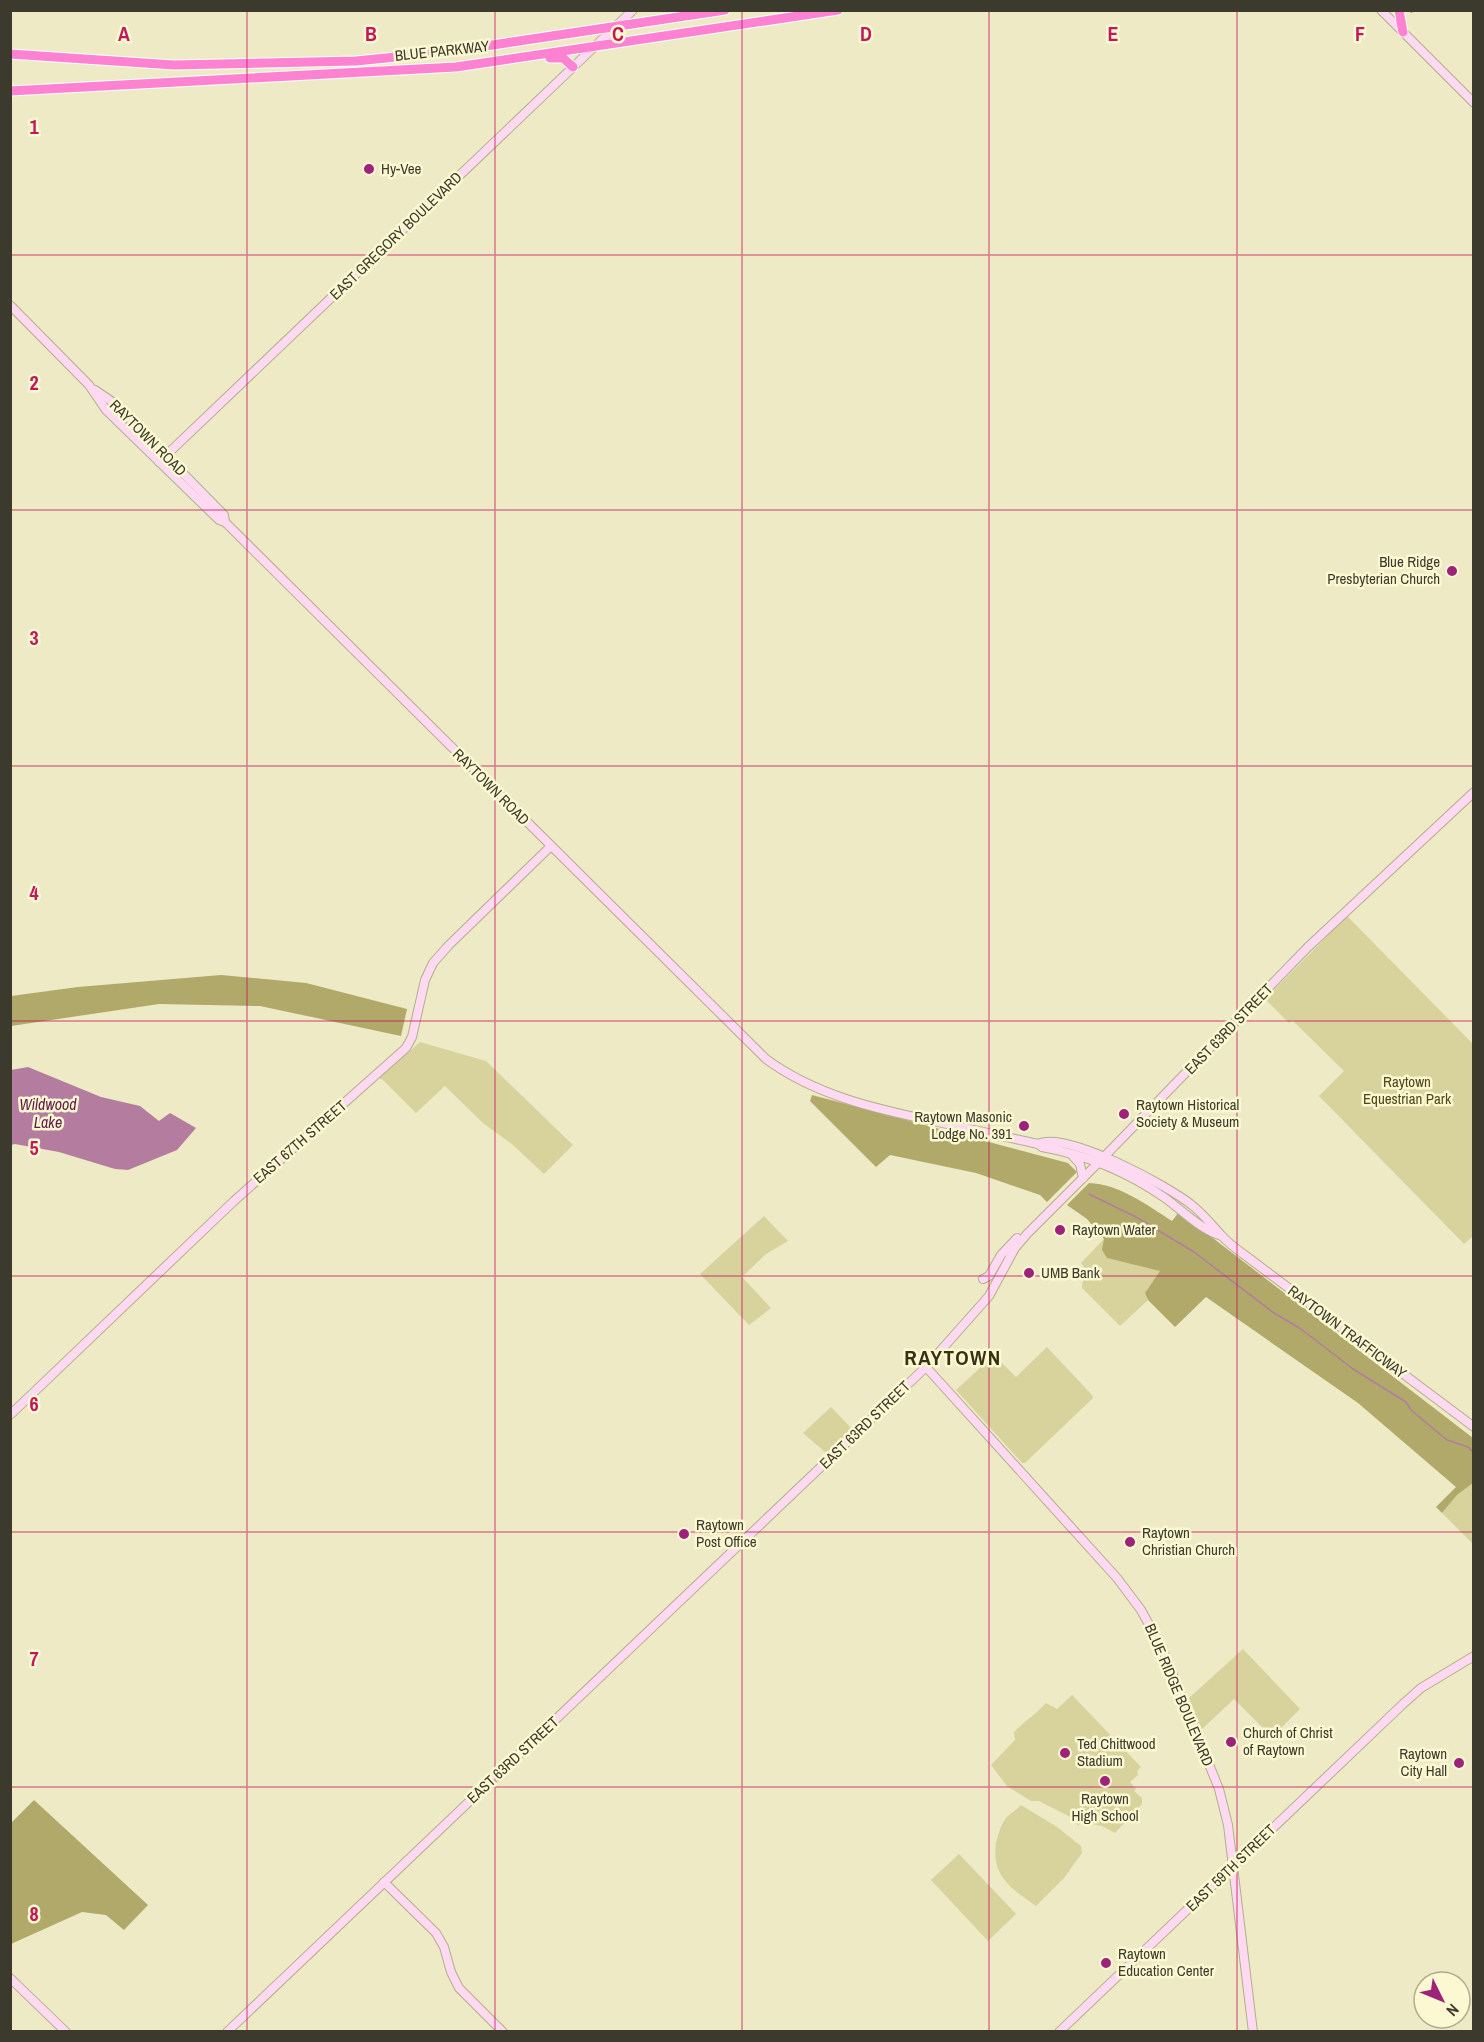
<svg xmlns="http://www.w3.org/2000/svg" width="1484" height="2042" viewBox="0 0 1484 2042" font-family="'Archivo Narrow',sans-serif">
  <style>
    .green { fill: #d8d29d }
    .forest { fill: #b0a969 }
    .water { fill: #b47c9e }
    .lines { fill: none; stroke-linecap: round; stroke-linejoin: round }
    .stream { stroke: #b47c9e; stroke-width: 1.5 }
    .secondary-casing { stroke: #b2ae8b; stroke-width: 10 }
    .highway-casing { stroke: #fff; stroke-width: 11 }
    .secondary { stroke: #fedaf2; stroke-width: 8 }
    .highway { stroke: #fd83d2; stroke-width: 9 }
    .grid { fill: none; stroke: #c2185b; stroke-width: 1.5; stroke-opacity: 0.55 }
    .poi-dot { fill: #9d237a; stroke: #fbf8d2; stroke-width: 2 }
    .labels { text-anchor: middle; stroke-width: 5; stroke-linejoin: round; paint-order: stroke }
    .street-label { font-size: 15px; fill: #3c3a2c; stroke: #fbf8d2 }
    .poi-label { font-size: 15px; fill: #3c3a2c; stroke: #fbf8d2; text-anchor: start }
    .park-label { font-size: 15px; fill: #4f4918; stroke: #fbf8d2 }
    .water-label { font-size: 16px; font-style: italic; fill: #5f1a49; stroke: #fbf8d2 }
    .district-label { font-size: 21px; font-weight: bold; letter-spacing: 1.5px; fill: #363213; stroke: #fbf8d2 }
    .grid-label { font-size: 20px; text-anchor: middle; font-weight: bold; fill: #c2185b; stroke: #fbf8d2; stroke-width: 5; stroke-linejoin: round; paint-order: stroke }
  </style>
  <rect width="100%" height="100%" fill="#eeeac5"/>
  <!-- green -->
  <g class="green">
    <polygon points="1347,916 1473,1044 1474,1235 1464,1244 1319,1096 1344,1071 1292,1020 1289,1023 1265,999"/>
    <polygon points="420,1042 486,1061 573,1145 544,1174 513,1145 483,1123 445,1086 416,1113 383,1080 379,1078"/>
    <polygon points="764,1216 788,1241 766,1254 742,1277 771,1308 749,1325 700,1274"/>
    <polygon points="1104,1239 1107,1258 1161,1271 1145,1293 1148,1300 1120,1326 1082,1288 1084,1267 1081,1263"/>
    <polygon points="1047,1347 1092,1395 1093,1398 1025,1463 1022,1463 956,1390 994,1355 1016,1377"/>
    <polygon points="831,1407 852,1429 830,1450 825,1452 803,1433"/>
    <polygon points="1473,1483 1473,1544 1442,1513 1457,1495"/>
    <polygon points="1243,1649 1300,1709 1272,1737 1234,1699 1201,1730 1189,1698"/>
    <path d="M1072,1695L1141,1767L1137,1771L1138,1775L1130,1782L1136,1789L1134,1791L1142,1798V1804L1115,1833L1102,1826L1081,1822L1078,1826L1074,1819L1039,1801H1031L1007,1786L991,1765L1015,1740L1014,1732C1025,1721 1036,1714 1046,1703L1057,1709Z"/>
    <path d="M1021,1805L1057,1827L1081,1846L1082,1853L1064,1878L1036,1906C1012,1889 991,1876 996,1843C998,1836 1000,1827 1004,1821C1008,1814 1016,1811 1021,1805Z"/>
    <polygon points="959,1854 1016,1914 988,1941 931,1880"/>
  </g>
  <!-- forest -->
  <g class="forest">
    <polygon points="221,975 306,983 407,1009 401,1036 260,1006 159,1004 11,1026 11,996 78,987"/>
    <polygon points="812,1095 1068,1163 1077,1172 1047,1202 1040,1195 976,1173 890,1155 876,1167 810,1101"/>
    <path d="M1089,1183C1119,1184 1147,1205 1172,1221L1179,1212L1473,1438V1483L1457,1495L1442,1513L1436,1507L1456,1487L1358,1403L1206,1297L1175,1327L1148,1300L1145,1293L1160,1271L1107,1258L1102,1250L1104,1239L1087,1219L1067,1205Z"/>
    <polygon points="34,1800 148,1905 124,1930 106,1915 82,1912 11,1944 11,1823"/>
  </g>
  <!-- water -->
  <polygon class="water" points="28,1067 101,1097 140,1106 159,1121 170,1113 196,1128 177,1150 128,1170 115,1169 59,1152 15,1144 11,1145 11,1070"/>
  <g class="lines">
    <!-- stream -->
    <g class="stream">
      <polyline points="1411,12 1417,10"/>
      <polyline points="1089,1194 1136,1217 1194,1252 1274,1313 1301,1329 1353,1369 1406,1402 1411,1410 1447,1440 1468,1447 1474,1453"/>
    </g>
    <!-- secondary casing -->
    <g class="secondary-casing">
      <g id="secondary">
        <polyline points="1381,10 1474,103"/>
        <path d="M10,305L89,385L106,410L219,520L225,522L766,1059C815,1095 875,1109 934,1121C968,1129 1003,1136 1038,1144L1042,1147C1087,1155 1128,1172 1165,1198C1183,1211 1201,1230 1222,1236"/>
        <polyline points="95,390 114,403 224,515 225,522"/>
        <polyline points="159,462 633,10"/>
        <path d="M1038,1144C1065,1130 1169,1186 1193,1206C1204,1215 1212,1225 1222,1236C1230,1245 1241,1252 1250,1259L1474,1427"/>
        <polyline points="1071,1154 1080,1164 1083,1178"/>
        <polyline points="983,1279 989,1276 1001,1255 1017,1238"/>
        <polyline points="926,1367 1117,1578 1141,1610 1162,1648 1219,1789 1228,1825 1253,2032"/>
        <polyline points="10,1415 234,1201 406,1048 412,1037 425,980 433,963 449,945 551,846"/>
        <polyline points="384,1882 436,1933 444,1947 451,1972 459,1988 503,2032"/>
        <polyline points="10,1978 66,2032"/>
        <polyline points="227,2032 926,1367 989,1296 1015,1248 1027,1234 1099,1162 1308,947 1474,792"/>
        <polyline points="1059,2032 1403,1704 1421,1688 1474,1656"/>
      </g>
    </g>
    <!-- highway casing -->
    <g class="highway-casing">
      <g id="highway">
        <polyline points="1399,10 1403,32"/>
        <polyline points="10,54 174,65 356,61 446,52 725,10"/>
        <polyline points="550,58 563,58 573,67"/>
        <polyline points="10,91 456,67 838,10"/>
      </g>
    </g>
    <!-- secondary -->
    <use href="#secondary" class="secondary"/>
    <!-- highway -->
    <use href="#highway" class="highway"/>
  </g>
  <!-- grid -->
  <path class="grid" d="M247,10V2032M495,10V2032M742,10V2032M989,10V2032M1237,10V2032M10,255H1474M10,510H1474M10,766H1474M10,1021H1474M10,1276H1474M10,1532H1474M10,1787H1474"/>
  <!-- markers -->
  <g class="poi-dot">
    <circle cx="369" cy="169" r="6"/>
    <circle cx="1452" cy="571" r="6"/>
    <circle cx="1124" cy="1114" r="6"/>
    <circle cx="1024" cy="1126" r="6"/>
    <circle cx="1060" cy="1230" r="6"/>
    <circle cx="1029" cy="1273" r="6"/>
    <circle cx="684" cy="1534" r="6"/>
    <circle cx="1130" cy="1542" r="6"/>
    <circle cx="1231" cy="1742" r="6"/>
    <circle cx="1065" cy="1753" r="6"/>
    <circle cx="1459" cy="1763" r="6"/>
    <circle cx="1105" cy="1781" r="6"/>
    <circle cx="1106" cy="1963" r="6"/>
  </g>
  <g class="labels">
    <!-- street labels -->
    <g class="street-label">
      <text transform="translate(442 51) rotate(-6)" y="5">BLUE PARKWAY</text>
      <text transform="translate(396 236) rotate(-44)" y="5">EAST GREGORY BOULEVARD</text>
      <text transform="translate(148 438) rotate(45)" y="5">RAYTOWN ROAD</text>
      <text transform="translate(491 787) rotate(45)" y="5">RAYTOWN ROAD</text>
      <text transform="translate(1229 1029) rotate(-46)" y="5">EAST 63RD STREET</text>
      <text transform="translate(300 1142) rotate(-41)" y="5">EAST 67TH STREET</text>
      <text transform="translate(1347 1332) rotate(37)" y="5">RAYTOWN TRAFFICWAY</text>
      <text transform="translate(865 1425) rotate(-44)" y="5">EAST 63RD STREET</text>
      <text transform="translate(1179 1695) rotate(67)" y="5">BLUE RIDGE BOULEVARD</text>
      <text transform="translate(513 1760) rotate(-43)" y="5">EAST 63RD STREET</text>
      <text transform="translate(1231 1868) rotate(-44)" y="5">EAST 59TH STREET</text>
    </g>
    <!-- poi labels -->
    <g class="poi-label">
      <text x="381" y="174">Hy-Vee</text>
      <text x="1440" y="567" text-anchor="end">Blue Ridge<tspan x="1440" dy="17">Presbyterian Church</tspan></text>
      <text x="1136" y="1110">Raytown Historical<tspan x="1136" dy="17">Society &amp; Museum</tspan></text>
      <text x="1012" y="1122" text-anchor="end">Raytown Masonic<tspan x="1012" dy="17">Lodge No. 391</tspan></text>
      <text x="1072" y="1235">Raytown Water</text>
      <text x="1041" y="1278">UMB Bank</text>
      <text x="696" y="1530">Raytown<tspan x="696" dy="17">Post Office</tspan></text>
      <text x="1142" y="1538">Raytown<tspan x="1142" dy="17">Christian Church</tspan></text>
      <text x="1243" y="1738">Church of Christ<tspan x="1243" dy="17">of Raytown</tspan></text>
      <text x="1077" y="1749">Ted Chittwood<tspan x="1077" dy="17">Stadium</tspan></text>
      <text x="1447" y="1759" text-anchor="end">Raytown<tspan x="1447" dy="17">City Hall</tspan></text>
      <text x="1105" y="1804" text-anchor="middle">Raytown<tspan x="1105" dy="17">High School</tspan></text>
      <text x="1118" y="1959">Raytown<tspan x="1118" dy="17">Education Center</tspan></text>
    </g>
    <!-- park labels -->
    <g class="park-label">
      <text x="1407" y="1087">Raytown<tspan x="1407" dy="17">Equestrian Park</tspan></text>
    </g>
    <!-- water labels -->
    <g class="water-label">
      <text x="48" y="1110">Wildwood<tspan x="48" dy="18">Lake</tspan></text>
    </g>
    <!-- district labels -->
    <g class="district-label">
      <text x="953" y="1365">RAYTOWN</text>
    </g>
  </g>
  <g class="grid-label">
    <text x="124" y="41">A</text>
    <text x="371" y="41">B</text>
    <text x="618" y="41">C</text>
    <text x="866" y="41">D</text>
    <text x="1113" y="41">E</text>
    <text x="1360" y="41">F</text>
    <text x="34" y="134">1</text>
    <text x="34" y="390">2</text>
    <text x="34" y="645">3</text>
    <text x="34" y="900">4</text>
    <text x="34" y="1155">5</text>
    <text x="34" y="1411">6</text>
    <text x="34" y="1666">7</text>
    <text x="34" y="1921">8</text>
  </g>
  <!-- border -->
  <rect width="1484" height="2042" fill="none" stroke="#3c3a2c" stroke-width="24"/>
  <!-- north arrow -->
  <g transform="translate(1442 2000) rotate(133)"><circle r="28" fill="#fbf8d2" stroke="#afac90" stroke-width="1.5"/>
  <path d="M0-4.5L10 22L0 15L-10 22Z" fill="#9d237a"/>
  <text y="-9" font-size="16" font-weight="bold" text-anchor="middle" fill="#3c3a2c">N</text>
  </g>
</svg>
